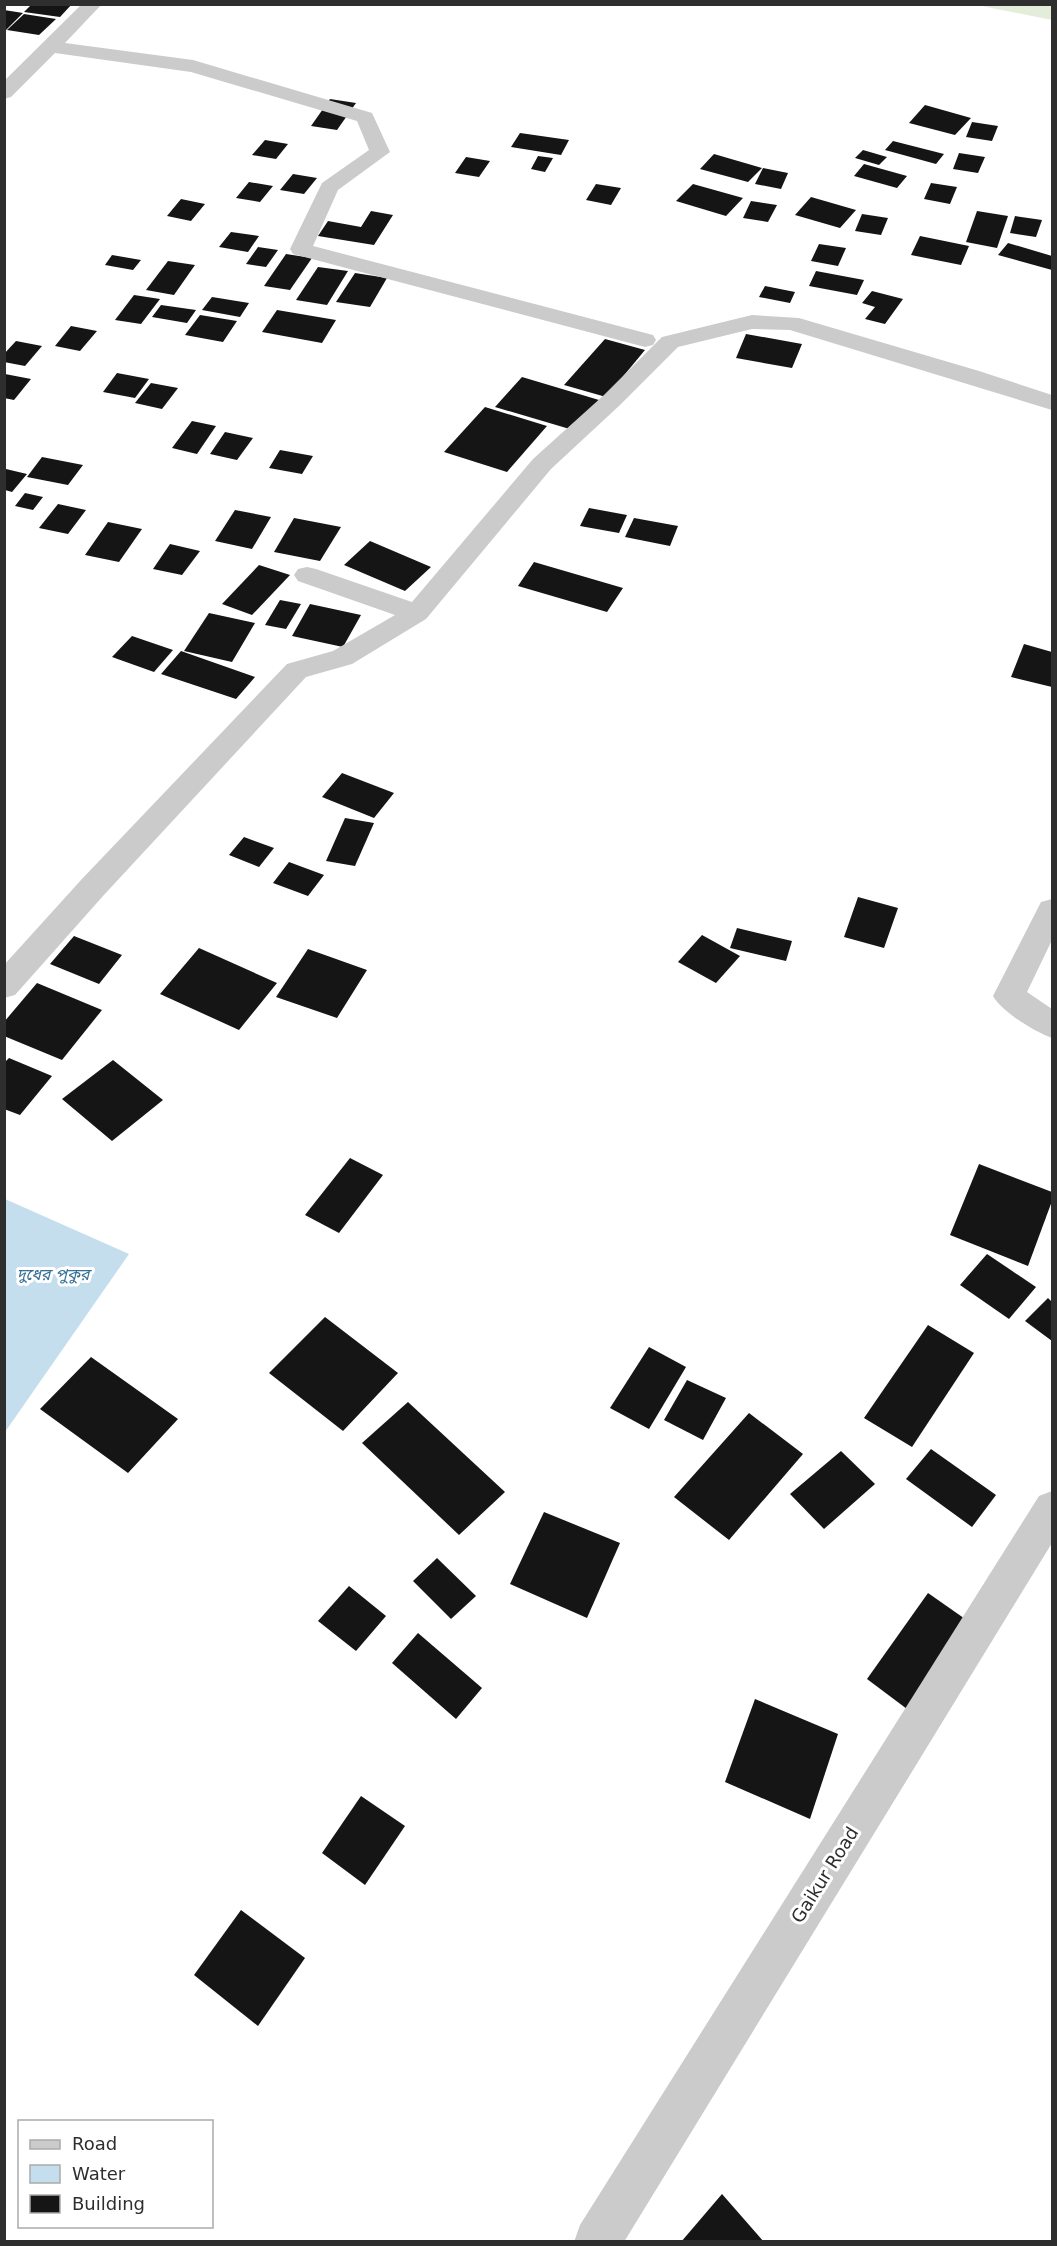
<svg xmlns="http://www.w3.org/2000/svg" width="1057" height="2246" viewBox="0 0 1057 2246" font-family="'DejaVu Sans','Noto Sans Bengali',sans-serif">
  <style>
    .green { fill: #e4ecda }
    .water { fill: #c4deee }
    .building { fill: #151515 }
    .lines { fill: none; stroke-linecap: round; stroke-linejoin: round }
    .street { fill: #cbcbcb; fill-rule: evenodd }
    .labels { text-anchor: middle; stroke-width: 6; stroke-linejoin: round; paint-order: stroke }
    .water-label { font-size: 16px; font-style: italic; fill: #367096; stroke: #fff }
    .near-street-label { font-size: 18px; fill: #2e2e2e; stroke: #fff }
  </style>
  <rect width="100%" height="100%" fill="#fff"/>
  <!-- green -->
  <polygon class="green" points="977,5 1052,5 1052,20"/>
  <!-- water -->
  <polygon class="water" points="5,1199 129,1254 5,1432"/>
  <!-- building -->
  <g class="building">
    <polygon points="32,4 72,4 60,17 24,12"/>
    <polygon points="4,10 23,13 6,30 4,29"/>
    <polygon points="24,14 56,19 39,35 7,30"/>
    <polygon points="330,99 356,103 337,130 311,126"/>
    <polygon points="925,105 971,118 955,135 909,123"/>
    <polygon points="972,122 998,126 992,141 966,137"/>
    <polygon points="520,133 569,140 561,155 511,147"/>
    <polygon points="265,140 288,144 276,159 252,155"/>
    <polygon points="893,141 944,154 936,164 885,150"/>
    <polygon points="863,150 887,157 879,165 855,158"/>
    <polygon points="959,153 985,157 978,173 953,169"/>
    <polygon points="714,154 762,168 748,182 700,169"/>
    <polygon points="538,156 553,158 545,172 531,169"/>
    <polygon points="466,157 490,161 479,177 455,173"/>
    <polygon points="864,164 907,176 897,188 854,176"/>
    <polygon points="763,168 788,173 781,189 755,184"/>
    <polygon points="293,174 317,178 304,194 280,190"/>
    <polygon points="249,182 273,186 260,202 236,198"/>
    <polygon points="931,183 957,187 950,204 924,199"/>
    <polygon points="596,184 621,188 611,205 586,200"/>
    <polygon points="693,184 743,198 726,216 676,201"/>
    <polygon points="811,197 856,210 840,228 795,215"/>
    <polygon points="181,199 205,204 191,221 167,216"/>
    <polygon points="751,201 777,205 768,222 743,218"/>
    <polygon points="371,211 393,215 374,245 318,236 328,221 361,227"/>
    <polygon points="977,211 1008,216 997,248 966,242"/>
    <polygon points="862,214 888,218 881,235 855,231"/>
    <polygon points="1015,216 1042,220 1036,237 1010,233"/>
    <polygon points="231,232 259,236 248,252 219,247"/>
    <polygon points="920,236 969,246 961,265 911,255"/>
    <polygon points="1008,243 1052,256 1052,270 998,255"/>
    <polygon points="819,244 846,248 838,266 811,261"/>
    <polygon points="258,247 278,250 266,267 246,264"/>
    <polygon points="286,254 312,258 290,290 264,286"/>
    <polygon points="112,255 141,260 133,270 105,265"/>
    <polygon points="168,261 195,265 174,295 146,290"/>
    <polygon points="318,267 348,271 327,305 296,300"/>
    <polygon points="816,271 864,280 857,295 809,286"/>
    <polygon points="355,273 387,278 370,307 336,302"/>
    <polygon points="765,286 795,292 790,303 759,297"/>
    <polygon points="872,291 903,299 885,324 865,319 875,307 862,303"/>
    <polygon points="134,295 160,299 141,324 115,320"/>
    <polygon points="212,297 249,303 240,317 202,310"/>
    <polygon points="161,305 196,310 187,323 152,317"/>
    <polygon points="277,310 336,320 322,343 262,332"/>
    <polygon points="200,315 237,321 223,342 185,335"/>
    <polygon points="71,326 97,331 80,351 55,346"/>
    <polygon points="746,334 802,344 792,368 736,358"/>
    <polygon points="605,339 645,350 606,397 564,385"/>
    <polygon points="16,341 42,346 25,366 4,362 4,354"/>
    <polygon points="117,373 149,379 135,398 103,392"/>
    <polygon points="5,374 31,379 14,400 4,398"/>
    <polygon points="522,377 599,400 573,430 495,407"/>
    <polygon points="151,383 178,388 162,409 135,403"/>
    <polygon points="485,407 547,426 507,472 444,452"/>
    <polygon points="192,421 216,426 197,454 172,448"/>
    <polygon points="225,432 253,438 237,460 210,454"/>
    <polygon points="280,450 313,456 302,474 269,468"/>
    <polygon points="42,457 83,465 68,485 27,477"/>
    <polygon points="6,469 27,474 12,492 5,490"/>
    <polygon points="25,493 43,497 33,510 15,506"/>
    <polygon points="58,504 86,510 68,534 39,528"/>
    <polygon points="589,508 627,515 619,533 580,526"/>
    <polygon points="235,510 271,517 252,549 215,541"/>
    <polygon points="294,518 341,527 320,561 274,552"/>
    <polygon points="634,518 678,526 670,546 625,537"/>
    <polygon points="108,522 142,529 119,562 85,555"/>
    <polygon points="370,541 431,567 405,591 344,565"/>
    <polygon points="170,544 200,551 182,575 153,569"/>
    <polygon points="534,562 623,588 607,612 518,586"/>
    <polygon points="259,565 290,575 252,615 222,604"/>
    <polygon points="280,600 301,604 286,629 265,625"/>
    <polygon points="310,604 361,615 343,647 292,636"/>
    <polygon points="209,613 255,623 232,662 184,651"/>
    <polygon points="132,636 173,650 154,672 112,657"/>
    <polygon points="1024,644 1052,652 1052,687 1011,677"/>
    <polygon points="181,651 255,677 236,699 161,674"/>
    <polygon points="342,773 394,793 374,818 322,797"/>
    <polygon points="345,818 374,823 355,866 326,861"/>
    <polygon points="244,837 274,848 259,867 229,855"/>
    <polygon points="289,862 324,875 308,896 273,883"/>
    <polygon points="858,897 898,908 884,948 844,937"/>
    <polygon points="737,928 792,941 786,961 730,948"/>
    <polygon points="702,935 740,956 716,983 678,962"/>
    <polygon points="74,936 122,955 99,984 50,964"/>
    <polygon points="199,948 277,983 239,1030 160,994"/>
    <polygon points="308,949 367,970 337,1018 276,997"/>
    <polygon points="37,983 102,1010 62,1060 4,1036 4,1022"/>
    <polygon points="9,1058 52,1076 20,1115 4,1109 4,1063"/>
    <polygon points="113,1060 163,1100 112,1141 62,1099"/>
    <polygon points="350,1158 383,1175 339,1233 305,1215"/>
    <polygon points="979,1164 1052,1192 1052,1201 1028,1266 950,1235"/>
    <polygon points="987,1254 1036,1287 1009,1319 960,1285"/>
    <polygon points="1048,1298 1052,1302 1052,1341 1025,1321"/>
    <polygon points="325,1317 398,1373 343,1431 269,1373"/>
    <polygon points="928,1325 974,1353 912,1447 864,1418"/>
    <polygon points="649,1347 686,1367 649,1429 610,1408"/>
    <polygon points="91,1357 178,1419 128,1473 40,1409"/>
    <polygon points="687,1380 726,1398 703,1440 664,1420"/>
    <polygon points="408,1402 505,1492 459,1535 362,1443"/>
    <polygon points="749,1413 803,1454 729,1540 674,1497"/>
    <polygon points="931,1449 996,1495 972,1527 906,1479"/>
    <polygon points="841,1451 875,1484 824,1529 790,1494"/>
    <polygon points="544,1512 620,1543 587,1618 510,1584"/>
    <polygon points="437,1558 476,1596 451,1619 413,1581"/>
    <polygon points="349,1586 386,1616 356,1651 318,1621"/>
    <polygon points="928,1593 968,1621 907,1709 867,1679"/>
    <polygon points="418,1633 482,1688 456,1719 392,1663"/>
    <polygon points="755,1699 838,1734 810,1819 725,1782"/>
    <polygon points="361,1796 405,1826 365,1885 322,1853"/>
    <polygon points="241,1910 305,1958 258,2026 194,1975"/>
    <polygon points="722,2194 764,2242 681,2242"/>
  </g>
  <g class="lines">
    <!-- street -->
    <g class="street">
      <polygon points="82,4 102,4 65,43 193,60 372,113 390,152 338,190 313,246 653,335 656,340 653,345 645,347 293,254 290,249 322,183 369,150 357,121 191,72 55,53 11,97 4,99 4,81"/>
      <polygon points="752,315 799,318 979,371 1052,395 1052,410 790,330 752,329 678,347 620,405 551,469 426,619 352,664 306,677 103,896 15,995 4,998 4,965 81,880 287,664 333,651 395,615 298,581 294,575 298,569 307,567 316,569 412,602 533,459 604,395 662,337"/>
      <path d="M1052,899V940L1027,992L1052,1009V1038C1035,1032 1002,1012 993,996L1041,902Z"/>
      <polygon points="1052,1491 1052,1543 624,2242 574,2242 580,2225 1039,1496"/>
    </g>
  </g>
  <g class="labels">
    <!-- water labels -->
    <g class="water-label">
      <text x="53" y="1280">দুধের পুকুর</text>
    </g>
    <!-- near-street labels -->
    <g class="near-street-label">
      <text transform="translate(825 1875) rotate(-58)" y="6">Gaikur Road</text>
    </g>
  </g>
  <!-- border -->
  <rect width="1057" height="2246" fill="none" stroke="#2e2e2e" stroke-width="12"/>
  <!-- legend -->
  <rect x="18" y="2120" width="195" height="108" fill="#ffffff" stroke="#ababab" stroke-width="1.5"/>
  <rect x="30" y="2140" width="30" height="9" fill="#cbcbcb" stroke="#ababab" stroke-width="1.5"/>
  <text x="72" y="2150" font-size="18" fill="#2e2e2e">Road</text>
  <rect x="30" y="2165" width="30" height="18" fill="#c4deee" stroke="#ababab" stroke-width="1.5"/>
  <text x="72" y="2180" font-size="18" fill="#2e2e2e">Water</text>
  <rect x="30" y="2195" width="30" height="18" fill="#151515" stroke="#ababab" stroke-width="1.5"/>
  <text x="72" y="2210" font-size="18" fill="#2e2e2e">Building</text>
</svg>
